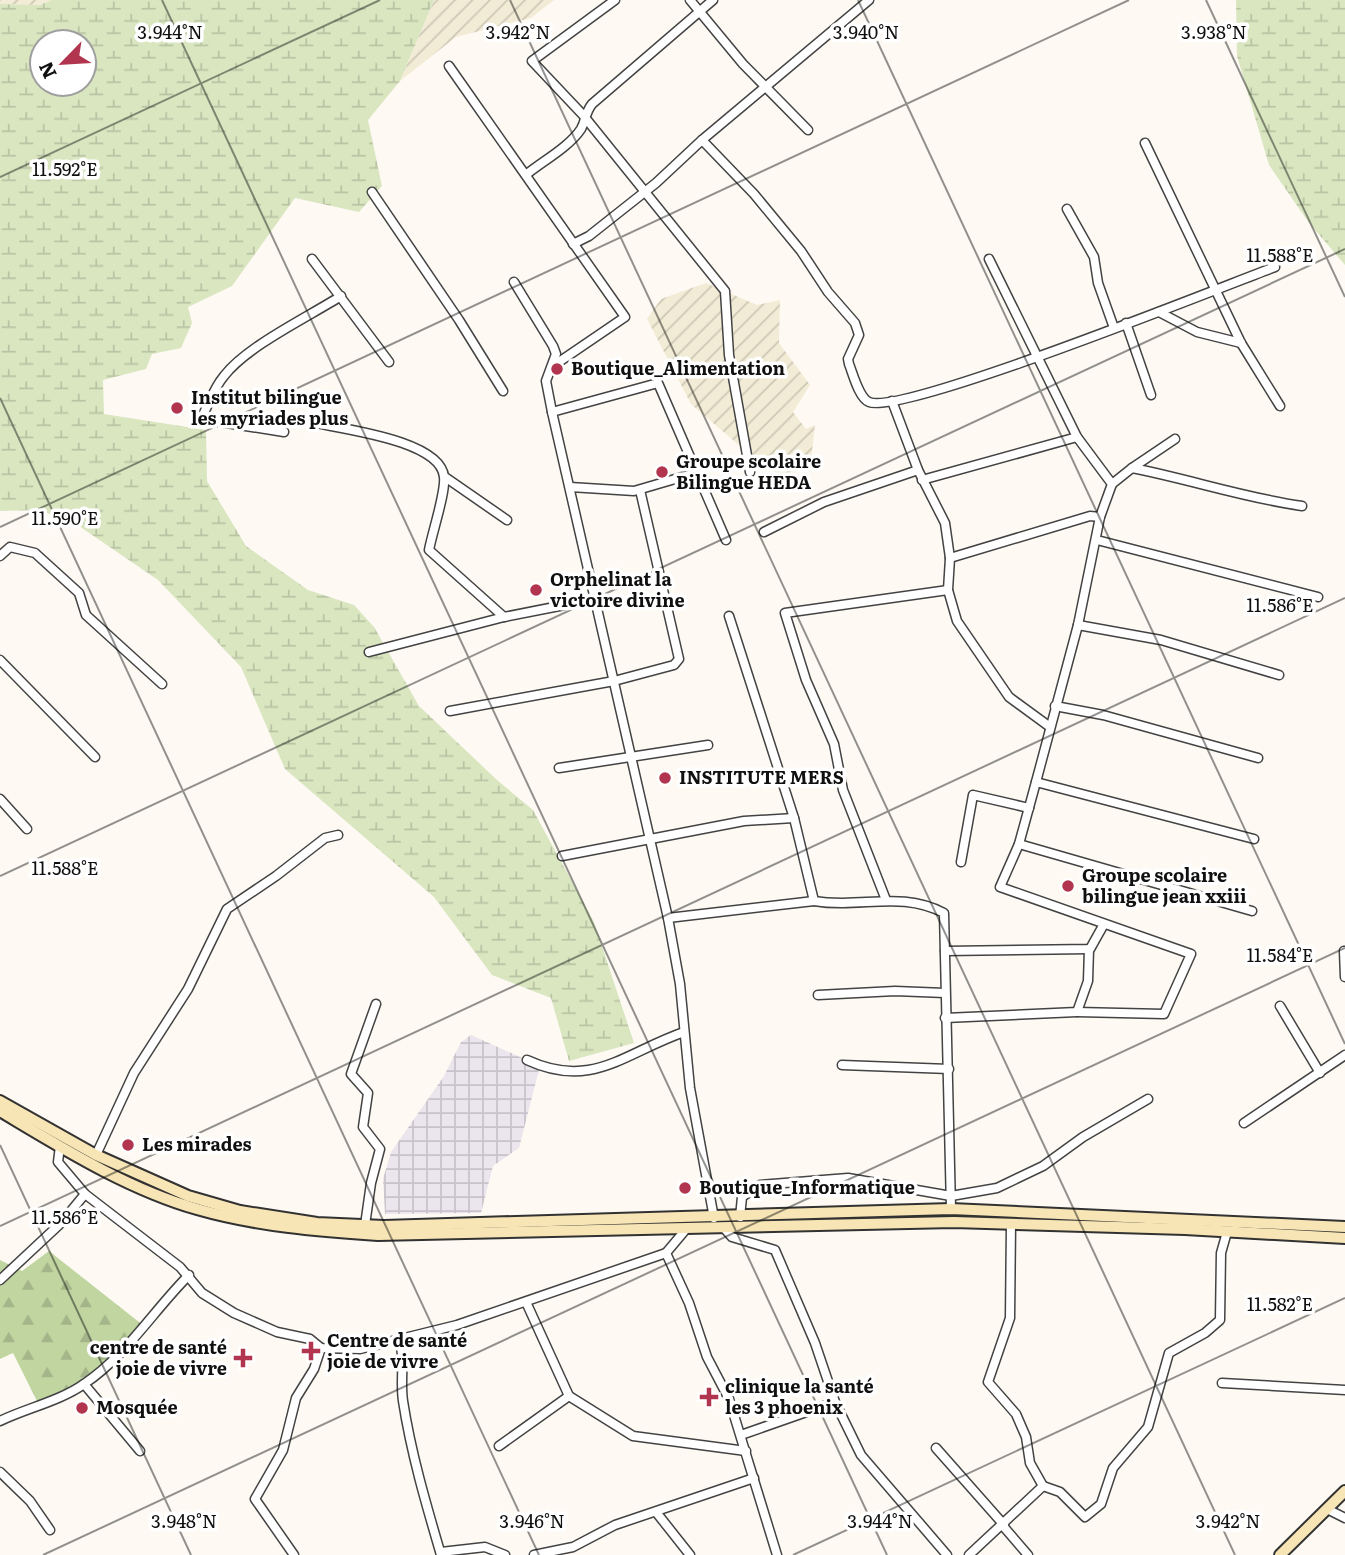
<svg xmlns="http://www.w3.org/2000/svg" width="1345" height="1555" viewBox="0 0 1345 1555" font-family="Literata,serif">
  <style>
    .industrial { fill: url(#industrial-grid) }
    .farmland { fill: url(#farmland-furrows) }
    .forest { fill: url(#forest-firs) }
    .wetland { fill: url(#wetland-marsh); fill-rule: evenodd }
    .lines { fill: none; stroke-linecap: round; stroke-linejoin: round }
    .street-casing { stroke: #434343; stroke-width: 11 }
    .secondary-casing { stroke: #323232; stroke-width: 14 }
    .street { stroke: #fff; stroke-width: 8 }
    .secondary { stroke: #f7e5b5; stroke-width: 10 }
    .ticks { fill: none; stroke: #101010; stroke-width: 2; stroke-opacity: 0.45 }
    .poi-dot { fill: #b2354f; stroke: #fff; stroke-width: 2.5 }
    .labels { text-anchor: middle; stroke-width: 7; stroke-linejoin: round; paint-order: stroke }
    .poi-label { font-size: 18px; font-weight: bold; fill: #101010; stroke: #fff; text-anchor: start }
    .ticks-label { font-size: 18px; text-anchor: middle; fill: #101010; stroke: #fff; stroke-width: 7; stroke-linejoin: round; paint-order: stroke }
  </style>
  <defs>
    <pattern id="industrial-grid" width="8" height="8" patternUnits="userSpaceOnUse" patternTransform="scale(1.75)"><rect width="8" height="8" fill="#ebe5ed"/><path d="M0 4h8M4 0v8" fill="none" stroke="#c8c3ca"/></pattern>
    <pattern id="farmland-furrows" width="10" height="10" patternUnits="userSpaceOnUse" patternTransform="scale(1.75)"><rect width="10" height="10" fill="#f2ebd5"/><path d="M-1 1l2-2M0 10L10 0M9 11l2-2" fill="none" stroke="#cec8b6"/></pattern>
    <pattern id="forest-firs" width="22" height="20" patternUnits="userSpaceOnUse" patternTransform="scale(1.75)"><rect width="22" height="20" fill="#c0d5a0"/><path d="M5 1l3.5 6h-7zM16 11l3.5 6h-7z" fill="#a4b689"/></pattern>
    <pattern id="wetland-marsh" width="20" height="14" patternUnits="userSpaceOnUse" patternTransform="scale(1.75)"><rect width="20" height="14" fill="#d9e6c0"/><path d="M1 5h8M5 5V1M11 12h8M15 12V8" fill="none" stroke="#b9c4a4"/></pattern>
  </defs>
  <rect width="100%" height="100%" fill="#fefaf3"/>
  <!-- industrial -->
  <polygon class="industrial" points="471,1035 540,1066 519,1148 493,1166 481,1213 385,1214 383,1179 391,1152 444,1076 461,1042"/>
  <!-- farmland -->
  <g class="farmland">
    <polygon points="0,0 52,0 40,5 0,4"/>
    <polygon points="434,0 554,0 531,18 456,37 400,81"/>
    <polygon points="706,283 757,305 780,300 779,343 810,385 793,412 806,429 815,425 811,460 787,478 762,465 691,404 647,319 661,299"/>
  </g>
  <!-- forest -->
  <polygon class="forest" points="49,1251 144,1326 87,1382 39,1405 13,1353 0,1359 0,1260 22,1271"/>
  <!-- wetland -->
  <g class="wetland">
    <path d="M52,0H434L400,81L368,120L382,186L359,212L295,198L232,286L188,307L192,323L181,348L152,354L146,369L103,380L104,414L206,430L207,481L246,546L308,590L354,605L374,627L419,706L497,780L533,810L594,922L634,1043L569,1061L551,998L492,975L434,897L285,769L241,667L158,580L76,524L39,510L0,511V4L40,5ZM42,42H84V84H42Z"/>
    <polygon points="1236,0 1345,0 1345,265 1309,223 1269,165 1237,56"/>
  </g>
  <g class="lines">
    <!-- street casing -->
    <g class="street-casing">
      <g id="street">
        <polyline points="615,0 532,61 583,115 725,291 729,355 750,472"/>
        <polyline points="690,0 743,64 808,130"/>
        <polyline points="449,66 625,317 553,366"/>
        <path d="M702,140L754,194L801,251L828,292L855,323L859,335L848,359L849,364C853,374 859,398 869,402C902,416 1221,287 1275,267"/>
        <polyline points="1145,143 1241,343 1280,406"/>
        <path d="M527,174C543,161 569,147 581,129C586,120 585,113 592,104L713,0"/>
        <polyline points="372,192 459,320 503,391"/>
        <polyline points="1067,209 1094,257 1098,283 1114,328"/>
        <polyline points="573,244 589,236 656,183 702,140 869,0"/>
        <polyline points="312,259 389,362"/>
        <polyline points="989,259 1077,437 1112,484 1100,517 1078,625 1036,782"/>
        <polyline points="514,282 553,346 556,354 546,381 552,412"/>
        <polyline points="1159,312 1197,332 1241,343"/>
        <polyline points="1126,323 1151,395"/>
        <polyline points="892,401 918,470 945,523 950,558 948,590 957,621 1009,697 1050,727"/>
        <path d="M311,422C341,429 441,440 444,477C446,492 432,533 429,550L504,617L595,599"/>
        <path d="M284,432L201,419C209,404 213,389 224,376C247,346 308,317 341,296"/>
        <polyline points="1132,468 1175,439"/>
        <polyline points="445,477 507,520"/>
        <polyline points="922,480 1077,437"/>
        <path d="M1112,484L1132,468C1189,479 1245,498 1302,506"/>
        <polyline points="570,487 634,491 699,472"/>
        <polyline points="764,532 824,502 918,470"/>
        <polyline points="1097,540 1318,597"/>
        <polyline points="0,556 10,547 35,553 79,593 86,615 162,684"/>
        <polyline points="950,558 1090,516 1100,517"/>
        <path d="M729,616L794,818L814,901C861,909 900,890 944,913L951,1209"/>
        <polyline points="1078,625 1161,640 1279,675"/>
        <polyline points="369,652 504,617"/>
        <polyline points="0,660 95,757"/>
        <polyline points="1055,706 1103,715 1258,758"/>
        <polyline points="450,711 614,681 674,665 679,659 640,490"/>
        <polyline points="559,768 708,745"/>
        <polyline points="0,799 27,829"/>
        <polyline points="1019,844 1252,911"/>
        <polyline points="562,856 744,821 794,818"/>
        <polyline points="961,862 973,795 1029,808"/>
        <polyline points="886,900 843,790 834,744 806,680 785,613 948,590"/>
        <polyline points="668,918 814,901"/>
        <polyline points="945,951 1090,949 1104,924"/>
        <polyline points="1344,951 1345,977"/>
        <polyline points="818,995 895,991 945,993"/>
        <polyline points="1280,1006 1320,1073"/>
        <polyline points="1077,1012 1164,1014 1191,954 1000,887 1019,844 1036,782 1254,839"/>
        <polyline points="945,1018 1077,1012 1088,981 1089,949"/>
        <path d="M527,1060C592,1090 624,1053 684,1032"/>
        <polyline points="842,1065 949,1069"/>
        <polyline points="1244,1123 1345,1055"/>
        <polyline points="60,1146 58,1162 85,1194 180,1267 202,1293 234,1313 277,1332 310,1339 321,1348 360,1349 457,1325 666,1253"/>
        <polyline points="96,1155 134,1073 188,989 227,909 276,876 325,838 338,835"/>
        <polyline points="740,1217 742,1197 760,1185 848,1178 951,1196 997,1188 1043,1166 1083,1137 1148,1099"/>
        <polyline points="714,1218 690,1088 680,984 668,918 552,412 658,383 726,540"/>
        <polyline points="365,1225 371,1183 380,1149 363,1127 368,1093 351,1074 376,1004"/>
        <polyline points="687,1228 666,1253 689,1303 707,1357 729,1399 777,1555"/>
        <polyline points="724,1228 732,1237 775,1250 815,1343 835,1402 741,1435"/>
        <polyline points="0,1280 61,1223 85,1194"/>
        <polyline points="526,1302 569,1396"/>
        <path d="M400,1341C405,1362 400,1381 403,1401C411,1453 426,1504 441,1555"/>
        <polyline points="1222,1383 1345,1390"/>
        <polyline points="84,1384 140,1451"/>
        <polyline points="835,1402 861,1455 947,1555"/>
        <path d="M0,1421C27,1408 60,1401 84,1384C126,1356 153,1311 189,1275"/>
        <polyline points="499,1446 569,1396 633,1436 746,1451"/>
        <polyline points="936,1448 1004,1525"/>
        <polyline points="0,1472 30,1501 50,1530"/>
        <polyline points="1043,1486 1060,1492 1085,1517 1101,1504 1113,1468 1148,1427 1169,1353 1205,1333 1220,1320 1221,1253 1227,1232"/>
        <polyline points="1327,1509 1345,1518"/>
        <polyline points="656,1512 690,1555"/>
        <polyline points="1003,1526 1028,1555"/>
        <polyline points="441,1552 485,1547 505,1555"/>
        <polyline points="294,1555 255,1499 283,1450 296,1398 314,1369 321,1348"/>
        <polyline points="534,1555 573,1547 615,1525 754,1478"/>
        <polyline points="969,1555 1043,1486 1030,1463 1026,1437 1016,1414 988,1382 1010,1318 1011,1224"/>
      </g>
    </g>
    <!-- secondary casing -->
    <g class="secondary-casing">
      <g id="secondary">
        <polyline points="0,1101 96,1155 188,1196 240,1211 317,1223 384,1226 480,1223 951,1209 1345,1227"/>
        <path d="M0,1111C62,1148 127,1189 197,1209C256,1226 317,1231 378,1235L954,1222L1185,1229L1345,1238"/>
        <polyline points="1280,1555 1345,1491"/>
      </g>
    </g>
    <!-- street -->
    <use href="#street" class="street"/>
    <!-- secondary -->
    <use href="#secondary" class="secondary"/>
  </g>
  <!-- ticks -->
  <path class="ticks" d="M162,0L887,1555M510,0L1235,1555M858,0L1345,1044M1206,0L1345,297M0,177L380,0M0,398L539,1555M0,527L1129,0M0,876L1345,249M0,1145L191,1555M0,1226L1345,598M43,1555L1345,948M793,1555L1345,1298"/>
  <!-- markers -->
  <g class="poi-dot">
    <circle cx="557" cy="369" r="7"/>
    <circle cx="177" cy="408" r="7"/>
    <circle cx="662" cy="472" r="7"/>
    <circle cx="536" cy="590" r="7"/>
    <circle cx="665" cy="778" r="7"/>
    <circle cx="1068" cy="886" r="7"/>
    <circle cx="128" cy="1145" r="7"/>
    <circle cx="685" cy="1188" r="7"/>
    <path d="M307.5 1340.5h7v7h7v7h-7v7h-7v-7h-7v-7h7z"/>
    <path d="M239.5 1347.5h7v7h7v7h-7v7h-7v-7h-7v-7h7z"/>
    <path d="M705.5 1386.5h7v7h7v7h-7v7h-7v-7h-7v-7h7z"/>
    <circle cx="82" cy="1408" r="7"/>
  </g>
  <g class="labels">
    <!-- poi labels -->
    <g class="poi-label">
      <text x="571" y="375">Boutique_Alimentation</text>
      <text x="191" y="404">Institut bilingue<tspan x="191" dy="21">les myriades plus</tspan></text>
      <text x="676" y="468">Groupe scolaire<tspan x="676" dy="21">Bilingue HEDA</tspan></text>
      <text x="550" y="586">Orphelinat la<tspan x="550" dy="21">victoire divine</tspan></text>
      <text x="679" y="784">INSTITUTE MERS</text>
      <text x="1082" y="882">Groupe scolaire<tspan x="1082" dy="21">bilingue jean xxiii</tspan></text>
      <text x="142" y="1151">Les mirades</text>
      <text x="699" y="1194">Boutique_Informatique</text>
      <text x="327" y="1347">Centre de santé<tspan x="327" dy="21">joie de vivre</tspan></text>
      <text x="227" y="1354" text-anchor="end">centre de santé<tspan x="227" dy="21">joie de vivre</tspan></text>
      <text x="725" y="1393">clinique la santé<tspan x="725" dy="21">les 3 phoenix</tspan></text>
      <text x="96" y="1414">Mosquée</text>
    </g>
  </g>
  <g class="ticks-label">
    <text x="866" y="39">3.940°N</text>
    <text x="170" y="39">3.944°N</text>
    <text x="518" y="39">3.942°N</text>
    <text x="1214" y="39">3.938°N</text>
    <text x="65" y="176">11.592°E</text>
    <text x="1280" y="262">11.588°E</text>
    <text x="65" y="525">11.590°E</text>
    <text x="1280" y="612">11.586°E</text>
    <text x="65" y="875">11.588°E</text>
    <text x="1280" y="962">11.584°E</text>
    <text x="65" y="1224">11.586°E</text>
    <text x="1280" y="1311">11.582°E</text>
    <text x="184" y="1528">3.948°N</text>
    <text x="532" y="1528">3.946°N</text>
    <text x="880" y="1528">3.944°N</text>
    <text x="1228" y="1528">3.942°N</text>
  </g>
  <!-- north arrow -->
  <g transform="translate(63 63) rotate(245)"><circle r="33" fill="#ffffff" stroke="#9f9f9f" stroke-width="2"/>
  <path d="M0-5L12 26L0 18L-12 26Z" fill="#b2354f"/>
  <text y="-10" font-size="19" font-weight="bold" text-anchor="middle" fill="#101010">N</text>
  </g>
</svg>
